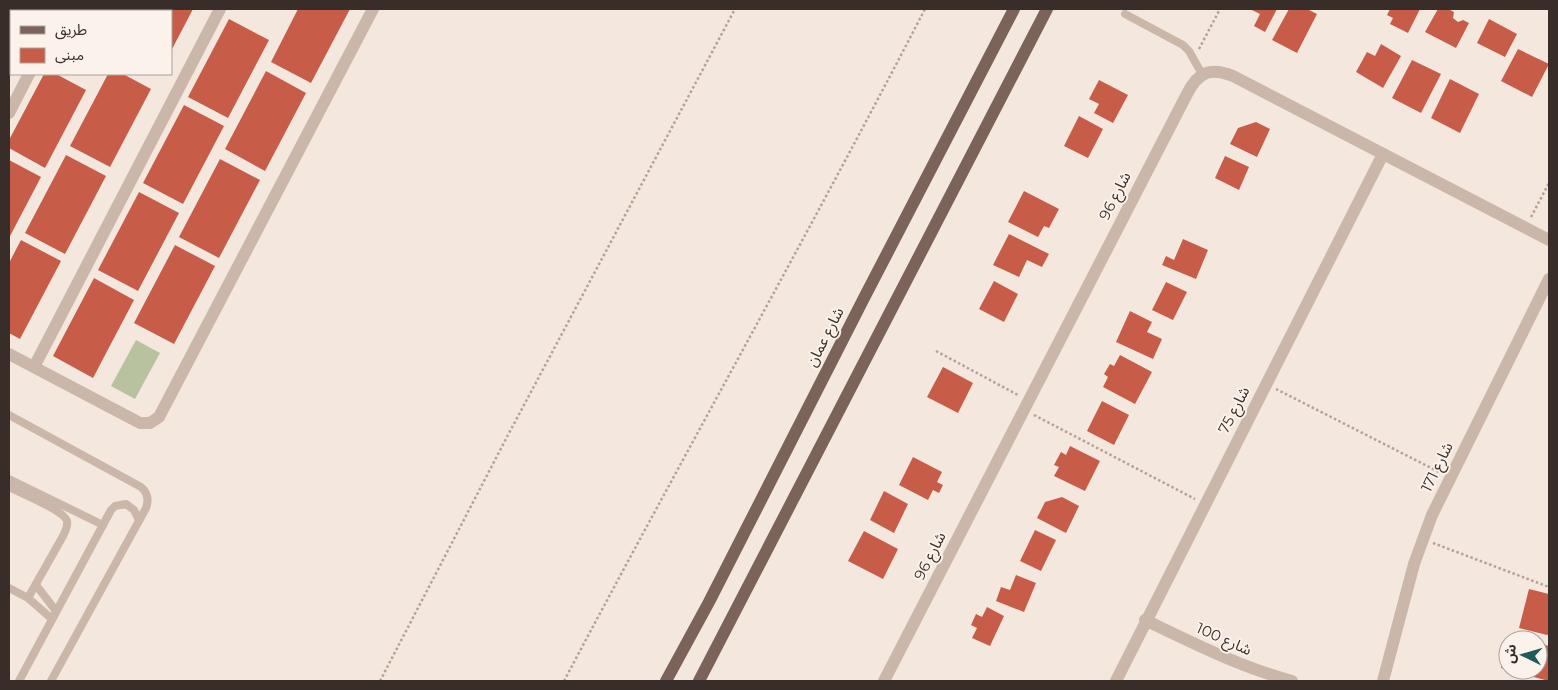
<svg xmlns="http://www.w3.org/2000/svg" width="1558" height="690" viewBox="0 0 1558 690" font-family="Montserrat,'Noto Sans Arabic',sans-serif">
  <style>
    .green { fill: #b9c29e }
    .building { fill: #c75d48 }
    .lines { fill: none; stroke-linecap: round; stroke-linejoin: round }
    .path { stroke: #b7a094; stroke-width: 2.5; stroke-dasharray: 2.5 2.5; stroke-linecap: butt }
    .lane { stroke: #cbb6aa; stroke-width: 8 }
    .street { stroke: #cbb6aa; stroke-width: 12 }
    .primary { stroke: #7b635a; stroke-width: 12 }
    .labels { text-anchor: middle; stroke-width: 4; stroke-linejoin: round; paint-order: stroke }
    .street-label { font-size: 15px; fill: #392d29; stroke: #faf2eb }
  </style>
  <rect width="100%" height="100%" fill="#f3e7de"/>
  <!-- green -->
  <polygon class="green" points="136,340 160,353 135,399 111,386"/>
  <!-- building -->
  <g class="building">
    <polygon points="78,9 129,9 127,11 76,11"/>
    <polygon points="142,9 193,9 171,51 171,11 141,11"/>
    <polygon points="298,9 350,9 311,83 271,62"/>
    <polygon points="1250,9 1277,9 1265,32 1254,26 1260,14"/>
    <polygon points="1289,9 1307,9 1317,14 1297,53 1272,40"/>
    <polygon points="1390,9 1420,9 1408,33 1390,24 1393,18 1387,15"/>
    <polygon points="1438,9 1448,9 1454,12 1453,18 1458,22 1463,20 1469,23 1456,48 1425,32"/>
    <polygon points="229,19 269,40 228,118 188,97"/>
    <polygon points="1489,19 1517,34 1505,57 1477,43"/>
    <polygon points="1381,44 1401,56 1383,88 1356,72 1367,52 1375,56"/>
    <polygon points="1518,49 1549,64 1532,97 1501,81"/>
    <polygon points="1412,60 1441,74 1421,113 1392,98"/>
    <polygon points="266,71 306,93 265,171 225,149"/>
    <polygon points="44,74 56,74 86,90 45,168 9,148 9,140"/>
    <polygon points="108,74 123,74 151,89 110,167 70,146"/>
    <polygon points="1450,79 1479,94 1460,133 1431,118"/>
    <polygon points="1099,80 1128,95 1113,123 1094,113 1099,104 1089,99"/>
    <polygon points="184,105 224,126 183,204 143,183"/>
    <polygon points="1079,116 1103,129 1088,158 1064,146"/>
    <polygon points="1256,122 1270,129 1257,157 1230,144 1238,128"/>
    <polygon points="66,155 106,176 65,254 25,233"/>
    <polygon points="1225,156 1249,167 1239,190 1215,178"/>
    <polygon points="220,159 260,180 219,258 179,237"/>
    <polygon points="9,160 41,177 9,238"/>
    <polygon points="1024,191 1059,209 1049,228 1044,226 1038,237 1008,222"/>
    <polygon points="139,192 179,213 138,291 98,270"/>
    <polygon points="1009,234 1049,254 1042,267 1027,260 1019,277 993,265"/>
    <polygon points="1183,239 1208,250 1196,279 1162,265 1166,256 1174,260"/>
    <polygon points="21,240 61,261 20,339 9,333 9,263"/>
    <polygon points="175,245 215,266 174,344 134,323"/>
    <polygon points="94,278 134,300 93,378 53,356"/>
    <polygon points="994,281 1018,294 1004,322 979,309"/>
    <polygon points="1166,282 1187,292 1173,320 1152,310"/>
    <polygon points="1130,311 1152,322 1147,332 1162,339 1153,359 1116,342"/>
    <polygon points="1120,355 1152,372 1135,404 1103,387 1108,377 1104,374 1110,364 1114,366"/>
    <polygon points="943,367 973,383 958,413 927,397"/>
    <polygon points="1102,401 1129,415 1114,445 1087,431"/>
    <polygon points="1070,446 1100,461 1085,491 1054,476 1059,467 1054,465 1061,452 1066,455"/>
    <polygon points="913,457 942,472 937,482 943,485 939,493 933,490 928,500 899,485"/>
    <polygon points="884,491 908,504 894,533 870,520"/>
    <polygon points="1062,497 1079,506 1066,533 1037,518 1045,502"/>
    <polygon points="1035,530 1056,540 1041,571 1020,561"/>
    <polygon points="864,531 898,549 883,579 848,561"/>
    <polygon points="1016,575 1036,583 1024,612 996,601 1001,587 1010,590"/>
    <polygon points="1529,589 1549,594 1549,634 1547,635 1519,628"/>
    <polygon points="987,607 1004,616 990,646 972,638 977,628 971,625 976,614 982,617"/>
    <polygon points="1538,643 1549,646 1549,681 1510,671 1538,670"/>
    <polygon points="1506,648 1508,649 1508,670 1501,668"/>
  </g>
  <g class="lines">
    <!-- path -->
    <g class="path">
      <polyline points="1199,49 1220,9"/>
      <polyline points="1531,217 1549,183"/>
      <polyline points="936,351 1018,395"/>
      <polyline points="1276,389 1441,473"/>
      <polyline points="1034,415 1195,499"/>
      <polyline points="1433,543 1549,587"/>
      <polyline points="380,681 508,435 735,9"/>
      <path d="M564,681C683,456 808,235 925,9"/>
    </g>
    <!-- lane -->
    <g class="lane">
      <polyline points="41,11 42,9"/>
      <polyline points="1125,14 1183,45 1189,51 1202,74"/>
      <polyline points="9,72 11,67"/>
      <path d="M9,415L141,487C148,493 149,500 146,508L51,681"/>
      <polyline points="9,479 103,525"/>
      <path d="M9,487C20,493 64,510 67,521C68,527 65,532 63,536L28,598"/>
      <polyline points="36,585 56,611"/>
      <polyline points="9,588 28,598 52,619"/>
      <polyline points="19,681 111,510 115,506 126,504 134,510 139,520"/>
    </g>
    <!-- street -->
    <g class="street">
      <polyline points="61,11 62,9"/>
      <polyline points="9,113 29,74"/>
      <polyline points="9,354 140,423 150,423 159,417 373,9"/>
      <polyline points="34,367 220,9"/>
      <path d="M1145,620C1193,643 1240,667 1292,681"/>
      <path d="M884,681L1187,94C1198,72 1210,67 1233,76L1549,240"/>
      <polyline points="1116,681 1383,154"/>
      <polyline points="1383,681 1414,564 1432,515 1549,279"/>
    </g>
    <!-- primary -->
    <g class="primary">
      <polyline points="666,681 709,602 864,298 1014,9"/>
      <polyline points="699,681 1047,9"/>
    </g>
  </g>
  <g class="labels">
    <!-- street labels -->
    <g class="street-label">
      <text transform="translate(1115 196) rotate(-63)" y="5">شارع 96</text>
      <text transform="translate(825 337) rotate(-63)" y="5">شارع عمان</text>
      <text transform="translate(1234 410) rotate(-63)" y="5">شارع 75</text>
      <text transform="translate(1437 467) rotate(-64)" y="5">شارع 171</text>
      <text transform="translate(930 556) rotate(-63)" y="5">شارع 96</text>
      <text transform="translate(1224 639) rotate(24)" y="5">شارع 100</text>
    </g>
  </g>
  <!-- border -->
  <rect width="1558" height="690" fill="none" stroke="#392d29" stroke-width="20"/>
  <!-- legend -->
  <rect x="10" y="10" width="162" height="65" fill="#faf2eb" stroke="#ada39d"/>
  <rect x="20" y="26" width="25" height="8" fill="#7b635a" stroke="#ada39d"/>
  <text x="55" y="35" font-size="15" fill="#392d29">طريق</text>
  <rect x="20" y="48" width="25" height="15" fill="#c75d48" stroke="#ada39d"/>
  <text x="55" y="60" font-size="15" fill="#392d29">مبنى</text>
  <!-- north arrow -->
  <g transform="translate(1523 655) rotate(275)"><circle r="24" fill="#faf2eb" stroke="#ada39d"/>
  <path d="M0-4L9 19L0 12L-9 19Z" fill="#1e5b5a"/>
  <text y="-8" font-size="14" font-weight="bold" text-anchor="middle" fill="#392d29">ش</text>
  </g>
</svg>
